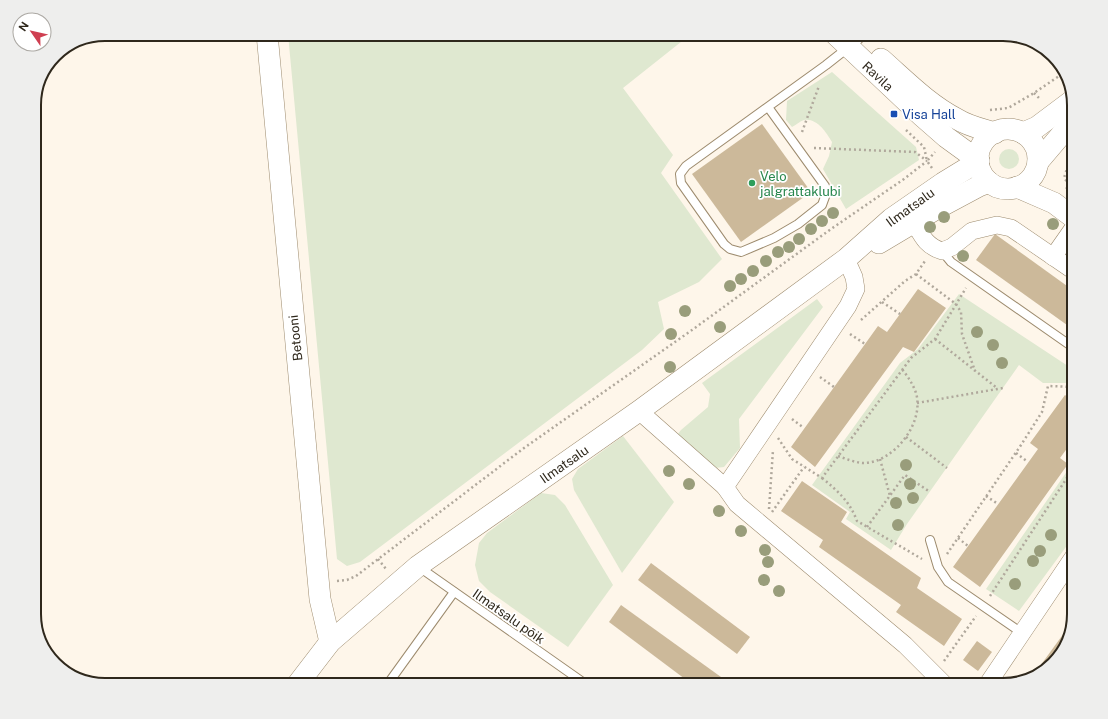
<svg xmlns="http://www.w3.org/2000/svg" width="1108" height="719" viewBox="0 0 1108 719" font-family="'Public Sans',sans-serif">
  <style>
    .green { fill: #dfe8d0 }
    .building { fill: #ccb99a }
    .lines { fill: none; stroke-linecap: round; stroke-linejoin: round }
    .service-casing { stroke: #9d8b6e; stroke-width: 10 }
    .minor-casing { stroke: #9d8b6e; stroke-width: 18 }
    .tertiary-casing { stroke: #9d8b6e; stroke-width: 22 }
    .path { stroke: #b0a89c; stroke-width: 2.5; stroke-dasharray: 2 3; stroke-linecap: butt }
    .service { stroke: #fff; stroke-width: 8 }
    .minor { stroke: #fff; stroke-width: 17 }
    .tertiary { stroke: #fff; stroke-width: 21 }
    .tree { fill: #999d7b }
    .transit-dot { fill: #1a4fb4; stroke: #fff; stroke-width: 1.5 }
    .leisure-dot { fill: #2e9e5b; stroke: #fff; stroke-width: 1.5 }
    .labels { text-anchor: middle; stroke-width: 3.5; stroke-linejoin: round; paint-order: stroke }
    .street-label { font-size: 13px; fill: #2f281c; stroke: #fff }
    .transit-label { font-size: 13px; fill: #164399; stroke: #fff; text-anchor: start }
    .leisure-label { font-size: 13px; fill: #27864d; stroke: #fff; text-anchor: start }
    .rim { fill: none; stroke: #2f281c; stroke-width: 2 }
  </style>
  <rect width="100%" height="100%" fill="#fef6ea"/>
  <!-- green -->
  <g class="green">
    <polygon points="288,34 691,34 623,88 673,155 661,173 722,259 699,282 658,302 664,329 642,350 360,562 347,566 337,559"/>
    <path d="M832,72L916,147L919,160L846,209L823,169L829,156L832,142C826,132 817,118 804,120C800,121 796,125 792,127L786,120L787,101Z"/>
    <circle cx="1009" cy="159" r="10"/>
    <polygon points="959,294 1074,370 1074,383 1043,383 1019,365 907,524 891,550 846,519 850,512 812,485 900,363 918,349"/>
    <polygon points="817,299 823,307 739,419 740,448 724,467 715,468 677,435 681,430 708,407 710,394 702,383"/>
    <polygon points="623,436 674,502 622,573 574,490 572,479 578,469"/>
    <polygon points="1074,448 1074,536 1019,611 986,589 1074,461 1068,456"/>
    <polygon points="541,493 555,495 565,505 613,585 568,647 490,592 479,581 475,565 479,543 487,533"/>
  </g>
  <!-- building -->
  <g class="building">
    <polygon points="762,124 811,192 741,242 692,174"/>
    <polygon points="995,234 1074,291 1074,330 976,260"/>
    <polygon points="918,289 946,308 914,352 903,347 815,467 791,447 878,326 887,332"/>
    <polygon points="1065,395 1074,402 1074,439 1060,458 1068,464 980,587 953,567 1038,449 1030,443"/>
    <polygon points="802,481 847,512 841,522 921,578 917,588 962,619 944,646 896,612 901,605 819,547 823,540 781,511"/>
    <polygon points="651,563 750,637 737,654 638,580"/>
    <polygon points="621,605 721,677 715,685 693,685 609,622"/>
    <polygon points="1072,622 1062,653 1039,675 1035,673"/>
    <polygon points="977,641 992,652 978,671 963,660"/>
  </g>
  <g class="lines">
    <!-- service casing -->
    <g class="service-casing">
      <g id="service">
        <polyline points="768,107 825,186 826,194 822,205 798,224 774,238 741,252 730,249 724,244 681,183 680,174 686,166 826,65 859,39"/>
        <polyline points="942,251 951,262 1074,348"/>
        <polyline points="930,540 938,567 948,582 1022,633"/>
        <polyline points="419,567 587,685"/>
        <polyline points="387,685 454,592"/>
      </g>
    </g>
    <!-- minor casing -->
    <g class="minor-casing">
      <g id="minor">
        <path d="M914,222C922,236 926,246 942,251L952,247L972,231L997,225L1011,228L1074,271"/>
        <polyline points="1053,257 1074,227"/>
        <polyline points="639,411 725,487 737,504 905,645 945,685"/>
        <polyline points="725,487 848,306 856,289 854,277 846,259"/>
        <polyline points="987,685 1074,556"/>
      </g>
    </g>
    <!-- tertiary casing -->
    <g class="tertiary-casing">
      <g id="tertiary">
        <polyline points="267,34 320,599 330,642"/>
        <polyline points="835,34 922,116 946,137 979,161"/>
        <path d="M881,59C905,80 928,104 957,119C968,126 982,129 995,133"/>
        <circle cx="1008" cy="159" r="30"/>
        <polyline points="1023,133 1037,127 1073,100"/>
        <polyline points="1038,162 1066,129 1074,121"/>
        <polyline points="1017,187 1054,203 1074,218"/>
        <polyline points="879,243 936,209 979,186 989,182"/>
        <polyline points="297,685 330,642 418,566 639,411 846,259 891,219 943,183 979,161"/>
      </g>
    </g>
    <!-- path -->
    <g class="path">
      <polyline points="883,34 891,41"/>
      <polyline points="1034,93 1041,100"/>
      <polyline points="990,110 1008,108 1034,93 1065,72"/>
      <polyline points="906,130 924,147 927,161"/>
      <polyline points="802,132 819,86"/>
      <polyline points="814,148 915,152 927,161"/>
      <polyline points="1071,156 1064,178 1070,185 1074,188"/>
      <polyline points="932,168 927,161 935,152"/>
      <polyline points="1066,189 1070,185"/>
      <polyline points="916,274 956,304 961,312 962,334 975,371"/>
      <polyline points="882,302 900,314"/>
      <polyline points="861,320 905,281 916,274 925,261"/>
      <polyline points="850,334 865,344"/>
      <polyline points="935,339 997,388"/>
      <polyline points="820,377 834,387"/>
      <polyline points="917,403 1003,388"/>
      <polyline points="792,419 804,428"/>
      <polyline points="906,437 947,468"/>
      <polyline points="778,438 792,459 822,478 911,358 935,339 966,288"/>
      <polyline points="1016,453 1028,462"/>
      <path d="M838,456C846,459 854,462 862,463C893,464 925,423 916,393C913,384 908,377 902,369"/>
      <polyline points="880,459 890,496"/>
      <path d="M822,478C838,491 850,502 857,521L922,559"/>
      <polyline points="986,496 998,504"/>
      <polyline points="769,509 773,450"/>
      <polyline points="772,512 804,467"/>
      <polyline points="867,527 905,475 930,492"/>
      <polyline points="958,538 968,546"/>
      <polyline points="947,554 1021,445 1042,412 1048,386 1074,387"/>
      <polyline points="378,559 386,569"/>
      <polyline points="337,581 347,580 356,576 524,448 692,330 831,229 904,179 927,161"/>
      <polyline points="990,596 1074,467"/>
      <polyline points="944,661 976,616"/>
    </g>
    <!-- service -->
    <use href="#service" class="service"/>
    <!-- minor -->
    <use href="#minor" class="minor"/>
    <!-- tertiary -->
    <use href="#tertiary" class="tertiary"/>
  </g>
  <!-- trees -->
  <g class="tree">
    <circle cx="833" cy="213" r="6"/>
    <circle cx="944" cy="217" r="6"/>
    <circle cx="822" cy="221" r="6"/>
    <circle cx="1053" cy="224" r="6"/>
    <circle cx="930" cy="227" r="6"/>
    <circle cx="811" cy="229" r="6"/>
    <circle cx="799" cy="239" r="6"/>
    <circle cx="789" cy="247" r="6"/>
    <circle cx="778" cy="252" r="6"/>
    <circle cx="963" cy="256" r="6"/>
    <circle cx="766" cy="261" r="6"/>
    <circle cx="753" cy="271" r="6"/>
    <circle cx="741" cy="279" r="6"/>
    <circle cx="730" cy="286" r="6"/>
    <circle cx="685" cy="311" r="6"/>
    <circle cx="720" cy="327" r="6"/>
    <circle cx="977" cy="332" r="6"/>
    <circle cx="671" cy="334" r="6"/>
    <circle cx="993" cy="345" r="6"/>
    <circle cx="1002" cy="363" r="6"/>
    <circle cx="670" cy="367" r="6"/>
    <circle cx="906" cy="465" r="6"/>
    <circle cx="669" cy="471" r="6"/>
    <circle cx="689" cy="484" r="6"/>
    <circle cx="910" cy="484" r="6"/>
    <circle cx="913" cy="498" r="6"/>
    <circle cx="896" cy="503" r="6"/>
    <circle cx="719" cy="511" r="6"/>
    <circle cx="898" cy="525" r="6"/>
    <circle cx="741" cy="531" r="6"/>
    <circle cx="1051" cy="535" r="6"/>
    <circle cx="765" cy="550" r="6"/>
    <circle cx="1040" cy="551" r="6"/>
    <circle cx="1033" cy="561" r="6"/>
    <circle cx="768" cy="562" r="6"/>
    <circle cx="764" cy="580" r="6"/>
    <circle cx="1015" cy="584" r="6"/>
    <circle cx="779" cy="591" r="6"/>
  </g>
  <!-- markers -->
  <rect class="transit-dot" x="890" y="110" width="8" height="8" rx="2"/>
  <circle class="leisure-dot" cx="752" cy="183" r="4"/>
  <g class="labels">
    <!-- street labels -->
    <g class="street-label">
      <text transform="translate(878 76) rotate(43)" y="5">Ravila</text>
      <text transform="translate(910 207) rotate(-36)" y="5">Ilmatsalu</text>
      <text transform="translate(295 338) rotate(-96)" y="5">Betooni</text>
      <text transform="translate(564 464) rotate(-35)" y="5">Ilmatsalu</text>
      <text transform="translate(509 616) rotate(35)" y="5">Ilmatsalu põik</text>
    </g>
    <!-- transit labels -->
    <g class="transit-label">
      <text x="902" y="119">Visa Hall</text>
    </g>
    <!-- leisure labels -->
    <g class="leisure-label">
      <text x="760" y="181">Velo<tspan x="760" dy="15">jalgrattaklubi</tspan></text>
    </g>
  </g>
  <!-- crop -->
  <path d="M0 0H1108V719H0ZM105 41H1003A64 64 0 0 1 1067 105V614A64 64 0 0 1 1003 678H105A64 64 0 0 1 41 614V105A64 64 0 0 1 105 41Z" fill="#eeeeed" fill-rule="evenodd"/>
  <path class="rim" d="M105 41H1003A64 64 0 0 1 1067 105V614A64 64 0 0 1 1003 678H105A64 64 0 0 1 41 614V105A64 64 0 0 1 105 41Z"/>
  <!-- north arrow -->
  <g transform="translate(32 32) rotate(304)"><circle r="19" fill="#ffffff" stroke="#aca9a4"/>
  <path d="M0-3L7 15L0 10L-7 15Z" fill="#cf3f51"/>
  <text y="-6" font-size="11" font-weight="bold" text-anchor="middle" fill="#2f281c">N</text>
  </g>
</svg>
